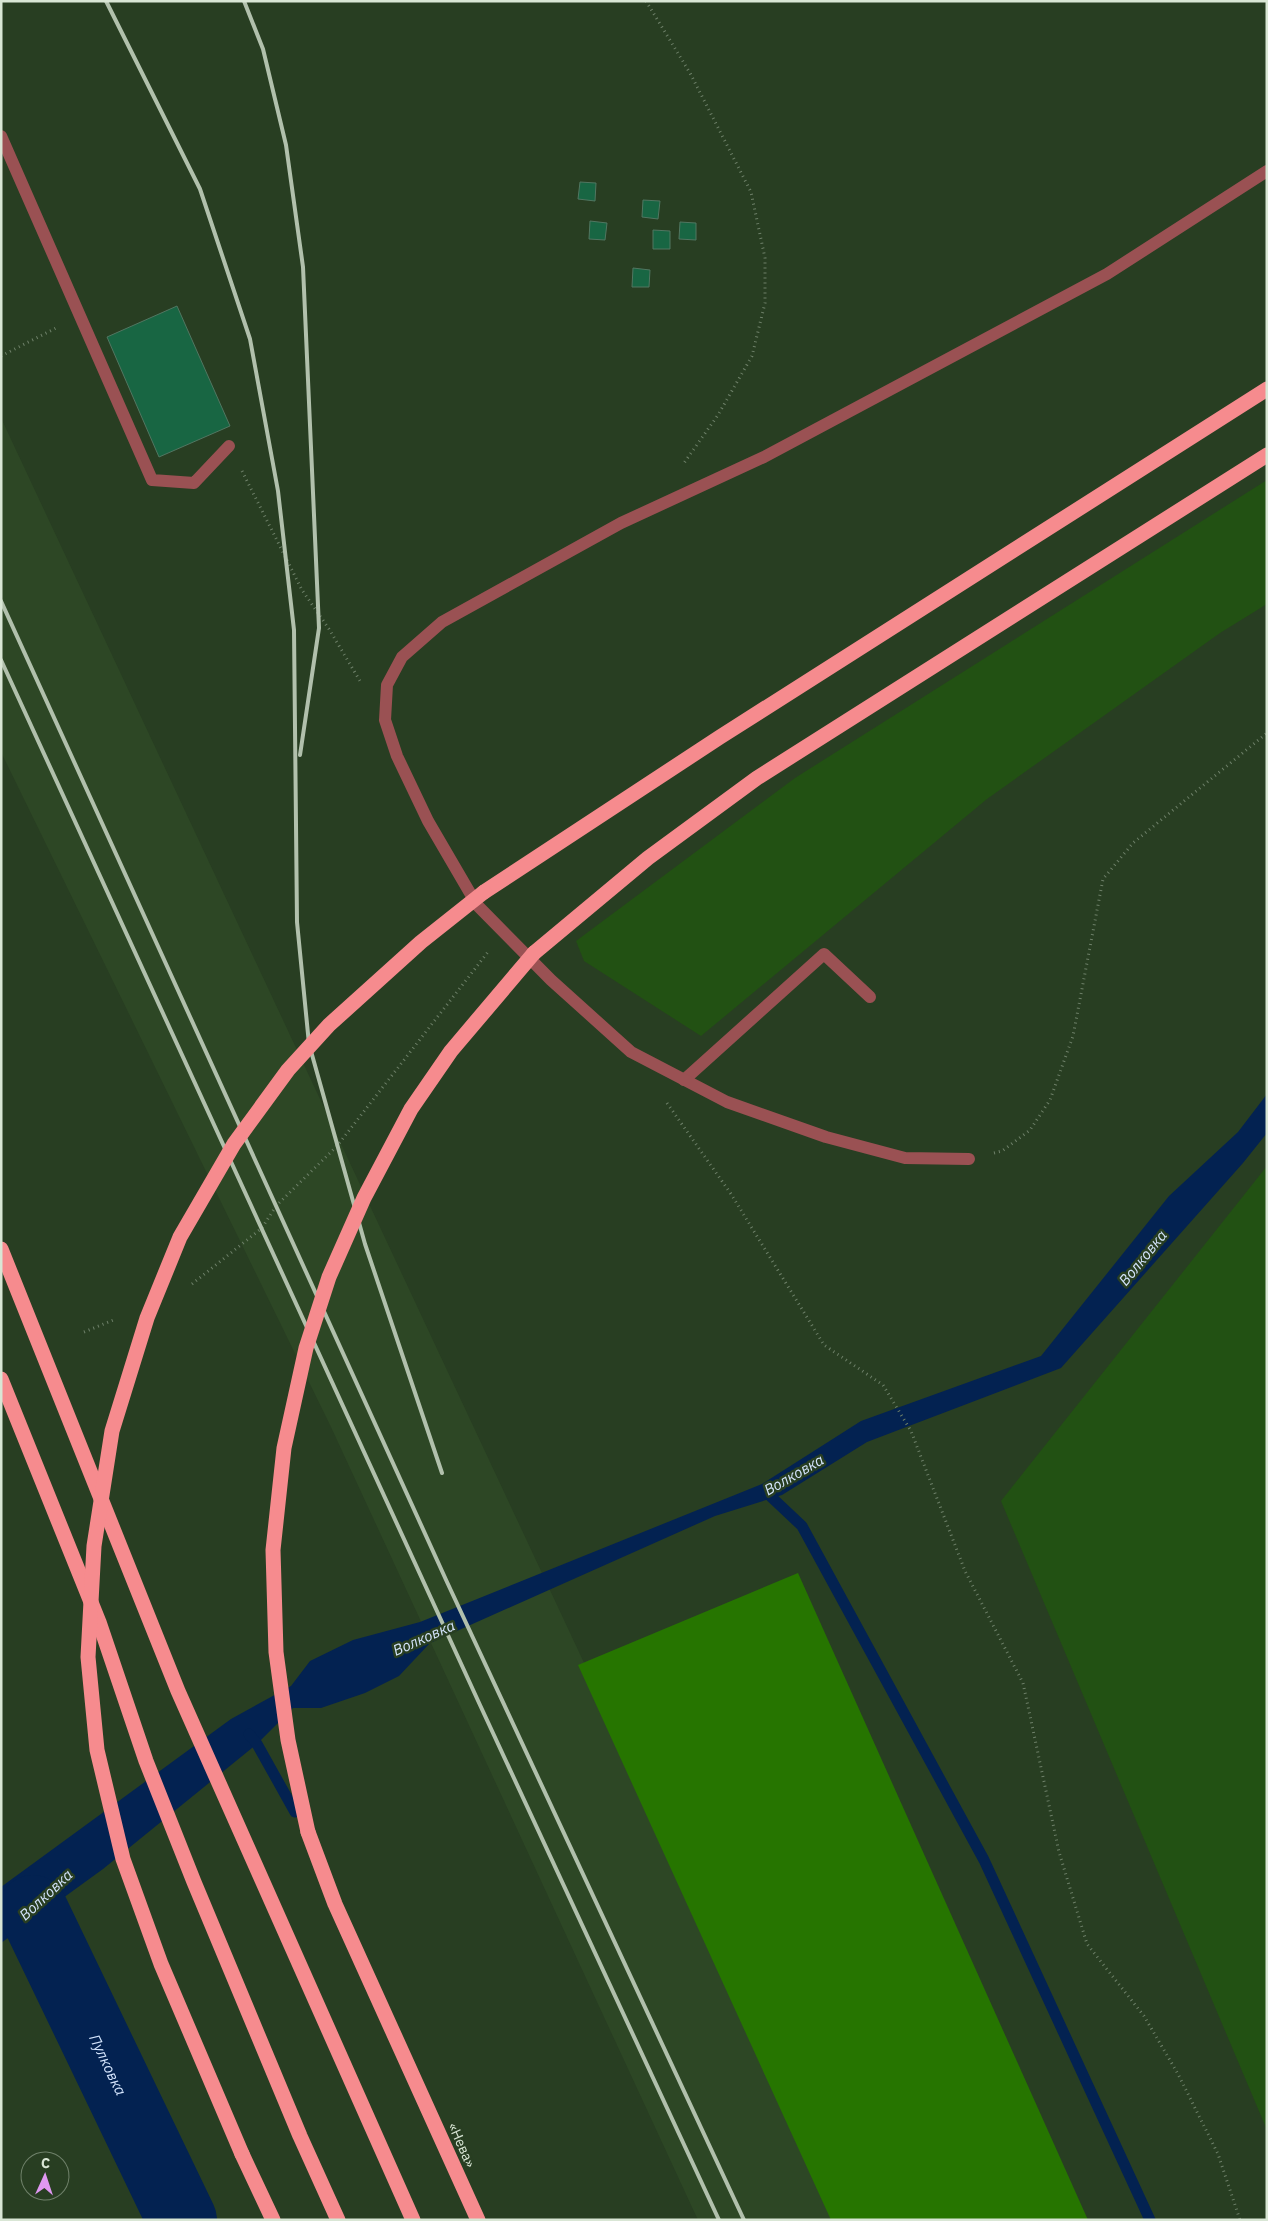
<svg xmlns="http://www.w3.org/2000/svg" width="1268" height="2221" viewBox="0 0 1268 2221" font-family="'IBM Plex Sans',sans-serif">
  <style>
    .built { fill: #2d4725 }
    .green { fill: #225113 }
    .forest { fill: #267500 }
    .water { fill: #032251 }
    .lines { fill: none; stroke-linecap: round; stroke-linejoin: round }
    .stream { stroke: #032251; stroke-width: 11 }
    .river { stroke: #032251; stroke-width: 70 }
    .building { fill: #186643; stroke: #517661 }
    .path { stroke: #6e8069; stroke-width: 3; stroke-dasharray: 1 4; stroke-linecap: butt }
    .service { stroke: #9a5153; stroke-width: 12 }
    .motorway { stroke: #f68b8e; stroke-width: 15 }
    .rail { stroke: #b1c0ac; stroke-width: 4 }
    .motorway-bridge { stroke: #f68b8e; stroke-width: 15 }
    .labels { text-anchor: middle; stroke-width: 5; stroke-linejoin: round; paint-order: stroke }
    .street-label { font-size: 14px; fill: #d9e6d5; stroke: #283e22 }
    .water-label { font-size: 15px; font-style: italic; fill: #d5e5fd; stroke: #283e22 }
  </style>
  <rect width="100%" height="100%" fill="#283e22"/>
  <!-- built -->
  <polygon class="built" points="1,418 845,2220 698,2220 331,1427 1,752"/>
  <!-- green -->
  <g class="green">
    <polygon points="1267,480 1267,604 1220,633 987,799 701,1036 584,961 576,941 795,778"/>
    <polygon points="1267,1166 1267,2130 1001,1501"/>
  </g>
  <!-- forest -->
  <polygon class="forest" points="798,1573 1088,2220 831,2220 578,1665"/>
  <!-- water -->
  <polygon class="water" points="1267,1094 1267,1133 1243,1163 1061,1368 867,1442 782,1495 715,1516 430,1643 399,1676 365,1693 321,1708 293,1708 257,1744 103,1869 1,1943 1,1887 231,1719 291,1686 310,1661 353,1640 420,1622 762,1484 861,1421 1041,1356 1169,1196 1238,1132"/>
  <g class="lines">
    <!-- stream -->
    <g class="stream">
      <polyline points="767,1493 802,1526 984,1860 1150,2220"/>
      <polyline points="249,1734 257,1744 295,1812"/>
    </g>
    <!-- river -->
    <path class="river" id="s1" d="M33,1910L182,2220"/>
  </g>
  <!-- building -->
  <g class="building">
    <polygon points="580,182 596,183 595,201 578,199"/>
    <polygon points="643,200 660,201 658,219 642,217"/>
    <polygon points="590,221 607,223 605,240 589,239"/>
    <polygon points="680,222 696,223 696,240 679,239"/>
    <polygon points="653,230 670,231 670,249 653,249"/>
    <polygon points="633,268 650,270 649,287 632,287"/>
    <polygon points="177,306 230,426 159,457 107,337"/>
  </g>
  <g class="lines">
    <!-- path -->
    <g class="path">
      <polyline points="646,1 690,73 751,192 765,258 765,303 752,356 718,415 684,463"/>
      <polyline points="1,356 56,328"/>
      <polyline points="242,471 302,590 329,629 360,681"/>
      <polyline points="667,1103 731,1194 824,1345 883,1385 911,1431 965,1571 1023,1683 1059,1852 1087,1944 1144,2016 1178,2074 1218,2154 1240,2220"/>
      <polyline points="994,1153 1002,1151 1030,1130 1050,1100 1073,1036 1103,879 1133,843 1267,733"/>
      <polyline points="192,1284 262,1228 276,1206 337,1146 488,952"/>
      <polyline points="84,1332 116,1319"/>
    </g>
    <!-- service -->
    <g class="service">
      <polyline points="1,136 152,480 194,483 229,446"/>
      <polyline points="684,1080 824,954 870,997"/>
      <polyline points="969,1159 905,1158 826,1137 727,1102 631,1052 551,980 477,905 428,821 397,756 385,720 387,685 402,657 442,622 621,523 764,457 1107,274 1267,171"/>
    </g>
    <!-- motorway -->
    <g class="motorway">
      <polyline points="484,892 720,737 1267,389"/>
      <polyline points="534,953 648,858 757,778 1267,455"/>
      <polyline points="1,1249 178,1691 413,2220"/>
      <polyline points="1,1379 99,1622 146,1761 194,1882 300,2136 338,2220"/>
      <polyline points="308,1832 335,1904 478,2220"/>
      <polyline points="242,2154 273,2220"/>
    </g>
    <!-- rail -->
    <g class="rail">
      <polyline points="106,1 200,189 250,339 278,491 294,630 297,922 309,1044 365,1244 442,1473"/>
      <polyline points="244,1 263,49 286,145 303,267 319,628 300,755"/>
      <polyline points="1,601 447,1582 744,2220"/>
      <polyline points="1,660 480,1705 719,2220"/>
    </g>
    <!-- motorway-bridge -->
    <g class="motorway-bridge">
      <polyline points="308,1832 288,1740 276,1652 273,1550 284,1448 306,1348 329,1277 364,1198 411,1109 451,1051 534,953"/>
      <polyline points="242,2154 161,1964 123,1859 97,1750 88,1657 94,1546 112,1431 147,1318 180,1237 234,1144 288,1070 329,1025 421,942 484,892"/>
    </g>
  </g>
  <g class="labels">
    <!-- street labels -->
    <g class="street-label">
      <text transform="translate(462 2145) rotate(66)" y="5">«Нева»</text>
    </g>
    <!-- water labels -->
    <g class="water-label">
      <text transform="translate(1143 1258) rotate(-51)" y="5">Волковка</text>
      <text transform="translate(794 1475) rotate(-30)" y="5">Волковка</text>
      <text transform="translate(424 1638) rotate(-24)" y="5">Волковка</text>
      <text transform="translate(46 1895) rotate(-43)" y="5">Волковка</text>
      <text dy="5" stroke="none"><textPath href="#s1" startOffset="172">Пулковка</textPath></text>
    </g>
  </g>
  <!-- border -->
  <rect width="1268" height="2221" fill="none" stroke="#d9e6d5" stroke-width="5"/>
  <!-- north arrow -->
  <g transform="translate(45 2176) rotate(3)"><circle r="24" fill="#283e22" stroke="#6f816a"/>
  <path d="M0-4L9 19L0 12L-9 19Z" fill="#df98f1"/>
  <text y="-8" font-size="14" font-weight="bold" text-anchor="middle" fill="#d9e6d5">С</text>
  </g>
</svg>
